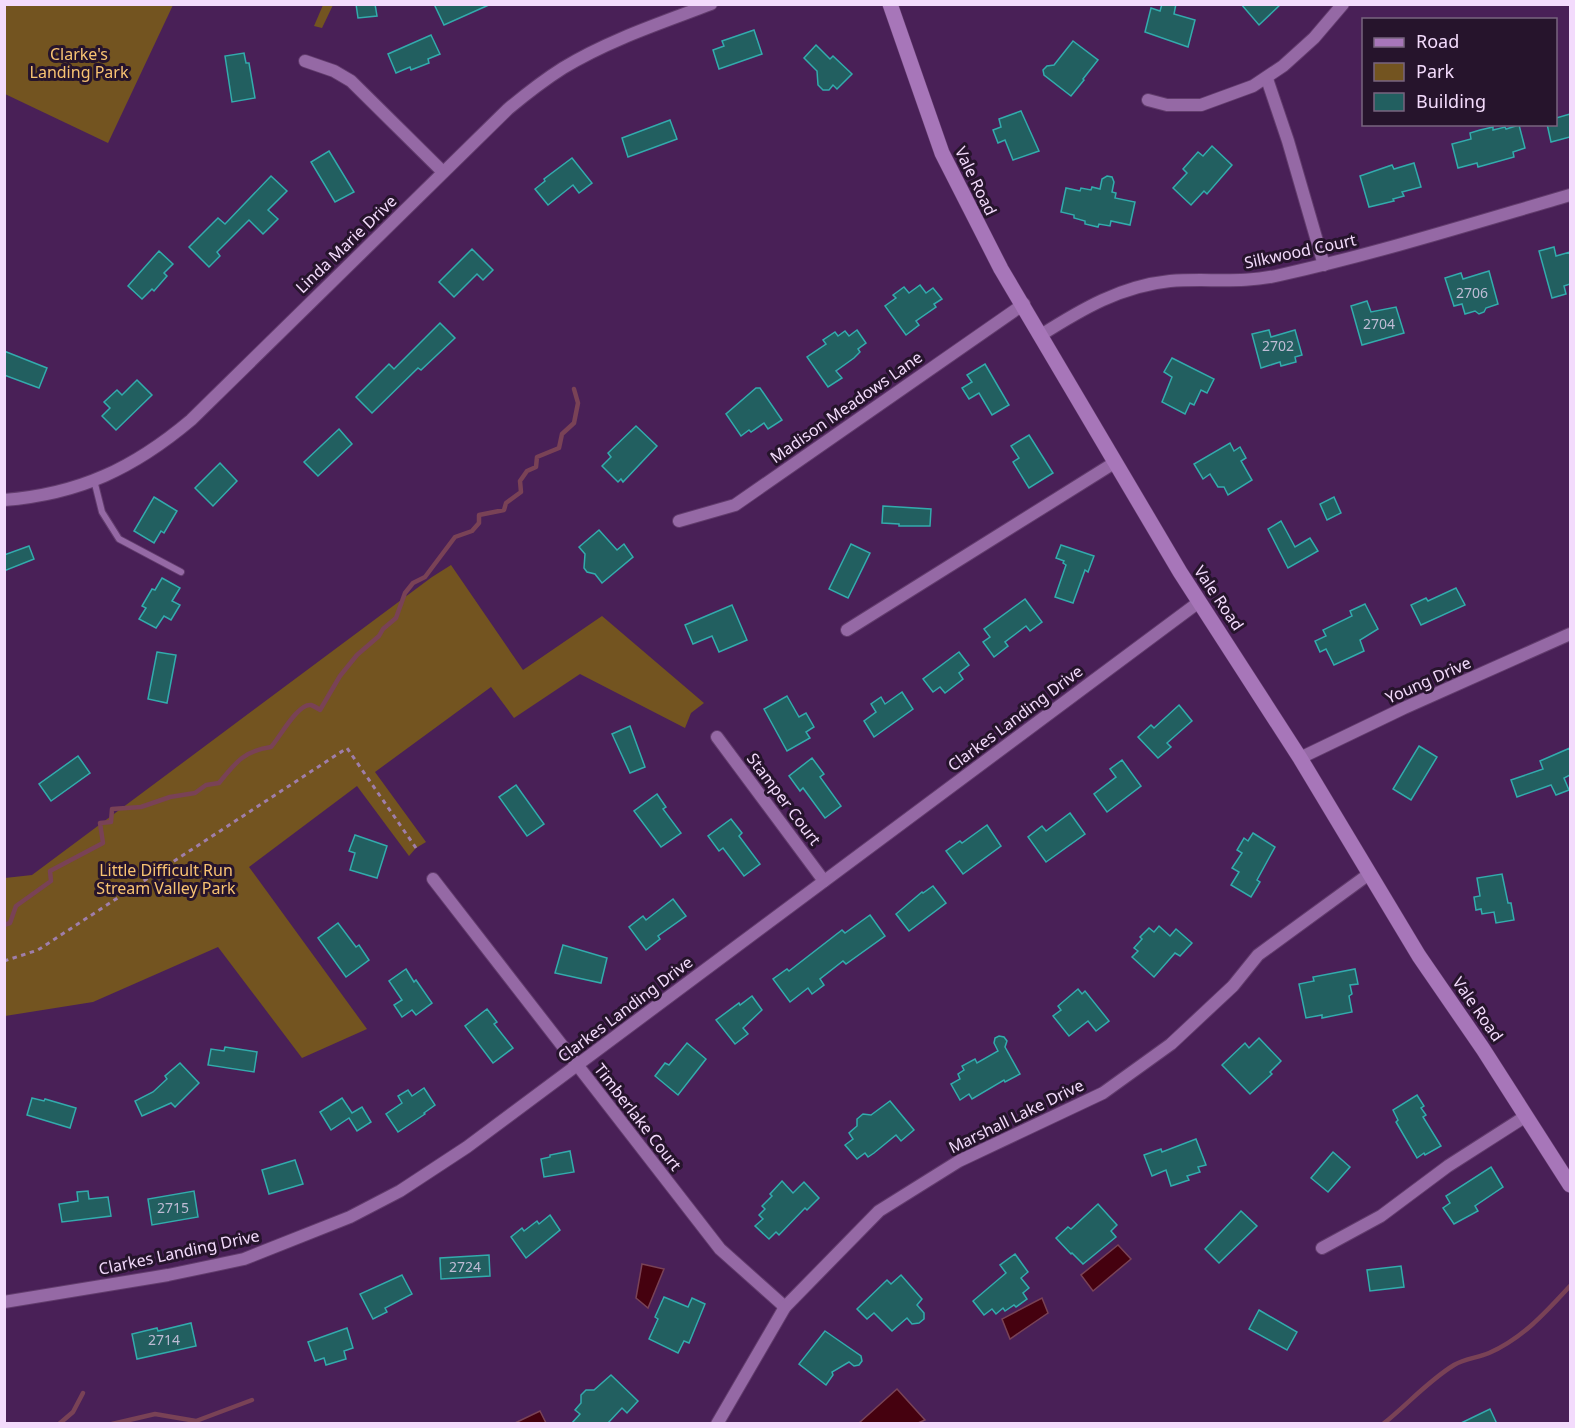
<svg xmlns="http://www.w3.org/2000/svg" width="1575" height="1428" viewBox="0 0 1575 1428" font-family="'Noto Sans',sans-serif">
  <style>
    .green { fill: #735420 }
    .water { fill: #45010f; stroke: #794256; stroke-width: 1.5 }
    .lines { fill: none; stroke-linecap: round; stroke-linejoin: round }
    .stream { stroke: #794256; stroke-width: 4.5 }
    .building { fill: #225f60; stroke: #33abad; stroke-width: 1.5 }
    .service-casing { stroke: #623c6d; stroke-width: 8 }
    .minor-casing { stroke: #623c6d; stroke-width: 14 }
    .secondary-casing { stroke: #623c6d; stroke-width: 16 }
    .path { stroke: #9f7eaa; stroke-width: 3; stroke-dasharray: 4.5 4.5; stroke-linecap: butt }
    .service { stroke: #9569a5; stroke-width: 6 }
    .minor { stroke: #9569a5; stroke-width: 12 }
    .secondary { stroke: #a776b9; stroke-width: 15 }
    .labels { text-anchor: middle; stroke-width: 6; stroke-linejoin: round; paint-order: stroke }
    .number-label { font-size: 14px; fill: #bfbcd5 }
    .park-label { font-size: 16px; fill: #f8c372; stroke: #26142c }
    .street-label { font-size: 16px; fill: #f3dbfc; stroke: #26142c }
  </style>
  <rect width="100%" height="100%" fill="#492057"/>
  <!-- green -->
  <g class="green">
    <polygon points="5,4 173,5 108,143 5,94"/>
    <polygon points="323,5 333,5 322,28 314,26"/>
    <polygon points="451,565 523,670 602,616 704,703 691,713 685,728 580,674 514,718 491,687 375,772 426,842 416,848 409,856 357,786 249,867 367,1029 302,1058 218,947 93,1002 5,1016 5,878 32,875 432,577"/>
  </g>
  <!-- water -->
  <g class="water">
    <polygon points="1118,1245 1131,1259 1093,1291 1081,1275"/>
    <polygon points="642,1264 664,1269 648,1308 636,1298"/>
    <polygon points="1042,1298 1048,1313 1010,1339 1002,1319"/>
    <polygon points="897,1389 925,1420 918,1423 859,1423"/>
    <polygon points="540,1411 546,1423 515,1423"/>
  </g>
  <g class="lines">
    <!-- stream -->
    <g class="stream">
      <path d="M4,925L10,923L16,906L51,881L50,871L103,843L100,823L111,822L112,809L141,807L170,797L195,793L206,785L219,783C236,762 244,751 271,747C280,737 298,703 311,705C314,706 317,708 320,710L340,676L357,655L379,636L383,629L396,618L405,593L413,583L425,577L455,537L472,531L479,523V515L504,510L506,503L521,492L520,481L527,471L536,467L537,457L559,448L562,434L574,423L578,403L574,389"/>
      <polyline points="59,1424 73,1412 83,1393"/>
      <polyline points="112,1424 155,1414 196,1421 252,1400"/>
      <path d="M1383,1424C1407,1405 1428,1381 1454,1365C1465,1358 1478,1358 1489,1353C1523,1338 1546,1312 1570,1286"/>
    </g>
  </g>
  <!-- building -->
  <g class="building">
    <polygon points="356,4 375,4 377,16 358,18"/>
    <polygon points="434,4 491,4 444,25"/>
    <polygon points="1162,4 1176,4 1174,14 1195,20 1188,47 1145,32 1151,8 1160,11"/>
    <polygon points="1241,4 1281,4 1259,25"/>
    <polygon points="754,30 762,54 719,69 713,50 724,46 722,41"/>
    <polygon points="431,35 440,54 428,59 429,63 411,70 410,67 396,73 388,54"/>
    <polygon points="1073,41 1098,60 1083,79 1084,80 1071,96 1044,75 1043,70 1047,66 1054,65"/>
    <polygon points="816,45 830,59 833,56 852,74 837,89 833,85 829,90 823,90 818,85 817,71 804,58"/>
    <polygon points="244,53 246,63 249,63 255,98 232,102 225,56"/>
    <polygon points="1021,111 1039,151 1013,160 1005,140 998,143 993,130 1001,127 999,119"/>
    <polygon points="1570,114 1570,137 1551,142 1547,124 1556,124 1556,118"/>
    <polygon points="670,120 677,139 628,157 622,138"/>
    <polygon points="1519,125 1525,148 1513,152 1514,157 1478,167 1477,163 1458,168 1452,144 1471,139 1470,133 1480,130 1493,127 1493,130 1505,127 1506,129"/>
    <polygon points="1212,146 1232,165 1207,194 1204,191 1191,205 1173,188 1187,173 1183,169 1198,152 1203,156"/>
    <polygon points="329,151 354,192 335,202 311,162"/>
    <polygon points="572,158 592,183 579,193 573,185 548,205 535,189 545,181 544,179"/>
    <polygon points="1414,163 1421,187 1402,192 1404,196 1393,199 1394,201 1369,207 1360,176 1392,165 1394,169"/>
    <polygon points="271,176 287,191 268,210 278,219 263,234 249,220 217,252 220,256 209,267 189,247 218,218 225,224"/>
    <polygon points="1107,176 1112,177 1114,182 1112,192 1116,193 1115,198 1135,202 1130,225 1111,221 1110,226 1099,224 1098,227 1085,224 1085,221 1074,218 1074,215 1061,212 1066,188 1080,191 1081,188 1091,190 1092,187 1100,189 1102,179"/>
    <polygon points="1554,247 1556,256 1570,252 1570,284 1564,286 1566,294 1552,298 1539,251"/>
    <polygon points="472,249 493,270 483,280 477,274 454,297 439,282"/>
    <polygon points="159,251 173,264 164,273 167,276 154,291 152,289 142,299 128,286"/>
    <polygon points="1489,271 1498,304 1486,308 1484,312 1479,314 1475,311 1465,314 1462,304 1454,306 1445,278 1461,273 1463,279"/>
    <polygon points="920,285 926,293 933,288 942,299 934,304 936,307 916,321 919,325 906,335 885,306 896,298 893,295 904,287 909,293"/>
    <polygon points="1367,301 1371,312 1396,307 1404,333 1362,345 1351,306"/>
    <polygon points="440,323 455,338 421,370 418,368 372,413 356,397 389,364 394,369"/>
    <polygon points="857,330 866,343 858,349 860,352 854,358 836,371 842,378 828,387 807,357 826,344 823,340 835,332 838,336 845,331 849,336"/>
    <polygon points="1269,330 1271,337 1295,330 1302,355 1295,357 1296,362 1281,366 1280,362 1261,368 1252,334"/>
    <polygon points="4,351 47,368 39,388 4,375"/>
    <polygon points="1172,358 1214,379 1207,393 1201,390 1194,405 1190,403 1185,414 1162,402 1172,377 1164,372"/>
    <polygon points="985,364 1009,405 992,415 979,393 969,399 962,388 972,382 967,375"/>
    <polygon points="137,380 152,395 116,430 102,416 110,408 104,402 117,390 122,395"/>
    <polygon points="756,388 760,388 782,420 768,429 764,423 751,432 749,430 741,436 726,414"/>
    <polygon points="636,426 657,446 623,482 621,479 618,482 602,466 611,457 608,453"/>
    <polygon points="339,429 352,444 318,476 304,462"/>
    <polygon points="1029,435 1053,473 1029,488 1013,462 1019,458 1011,446"/>
    <polygon points="1230,443 1234,451 1240,447 1246,458 1241,461 1252,480 1228,495 1224,487 1218,487 1210,474 1203,479 1194,464"/>
    <polygon points="220,463 237,481 213,506 195,488"/>
    <polygon points="154,497 177,511 164,533 161,531 154,543 134,531"/>
    <polygon points="1334,497 1341,513 1327,520 1320,504"/>
    <polygon points="883,506 931,509 930,526 899,526 899,524 882,523"/>
    <polygon points="1281,521 1295,547 1310,538 1318,551 1288,568 1268,529"/>
    <polygon points="599,530 617,550 624,544 633,557 602,583 595,574 587,572 584,568 585,554 579,547"/>
    <polygon points="851,544 870,553 848,598 829,589"/>
    <polygon points="1061,545 1094,556 1088,572 1085,570 1073,603 1055,597 1066,565 1063,563 1064,561 1056,558"/>
    <polygon points="29,546 34,559 4,571 4,555"/>
    <polygon points="162,578 180,588 172,601 180,605 171,620 164,616 156,628 139,619 146,608 142,606 152,589 155,590"/>
    <polygon points="1456,588 1465,605 1421,625 1411,605 1426,598 1428,601"/>
    <polygon points="1025,599 1042,622 1030,631 1026,626 1005,642 1008,646 994,657 983,642 990,637 984,629"/>
    <polygon points="1365,604 1378,629 1360,640 1364,651 1334,665 1326,649 1320,652 1315,641 1326,636 1323,630 1352,616 1350,611"/>
    <polygon points="732,605 747,640 719,652 712,636 693,644 685,625"/>
    <polygon points="157,652 176,655 167,703 148,699"/>
    <polygon points="959,652 969,665 959,673 963,679 945,693 940,687 933,692 923,679"/>
    <polygon points="902,692 913,709 874,737 864,721 876,712 871,704 881,697 885,704"/>
    <polygon points="787,696 799,717 806,713 814,727 806,732 810,738 787,751 764,709"/>
    <polygon points="1179,705 1192,721 1167,743 1171,747 1158,758 1138,737 1151,725 1154,728"/>
    <polygon points="630,726 645,767 630,773 612,734"/>
    <polygon points="1419,746 1437,757 1411,800 1393,789"/>
    <polygon points="1570,748 1570,775 1564,778 1569,790 1556,795 1551,785 1517,797 1511,780 1543,769 1540,761"/>
    <polygon points="78,756 90,773 51,801 39,784"/>
    <polygon points="812,758 824,774 820,777 841,806 825,818 803,788 800,791 789,776"/>
    <polygon points="1122,760 1141,786 1107,812 1094,794 1116,777 1110,769"/>
    <polygon points="516,785 544,824 527,836 499,797"/>
    <polygon points="657,794 666,807 663,809 681,833 661,847 634,811"/>
    <polygon points="1070,813 1085,834 1046,862 1028,837 1042,826 1046,831"/>
    <polygon points="731,819 742,833 739,836 760,864 744,876 723,848 719,851 708,836"/>
    <polygon points="987,825 1001,846 963,874 946,851 960,841 962,843"/>
    <polygon points="1253,833 1275,847 1257,880 1260,882 1251,897 1231,885 1239,872 1232,868 1242,853 1237,850 1244,838 1248,841"/>
    <polygon points="355,835 387,846 377,878 350,870 355,853 349,851"/>
    <polygon points="1502,874 1508,903 1511,903 1514,920 1496,923 1494,912 1482,914 1481,909 1476,910 1474,897 1480,896 1477,878"/>
    <polygon points="933,886 946,903 909,931 896,914 922,892 923,893"/>
    <polygon points="673,899 686,916 658,936 660,939 646,950 629,927 643,916 646,920"/>
    <polygon points="870,915 885,936 846,964 843,961 820,979 824,985 812,994 808,988 790,1002 773,979 787,969 789,971 842,930 845,933"/>
    <polygon points="338,923 356,947 359,945 369,960 346,977 318,938"/>
    <polygon points="1159,926 1170,936 1176,929 1192,943 1180,956 1175,953 1154,977 1132,957 1138,951 1134,948 1142,939 1140,937 1149,928 1154,932"/>
    <polygon points="563,945 607,958 601,983 555,973"/>
    <polygon points="406,969 414,982 416,980 432,1003 416,1015 412,1010 402,1017 394,1005 402,1000 389,981"/>
    <polygon points="1355,969 1358,984 1350,985 1352,994 1349,996 1352,1012 1322,1018 1322,1015 1306,1018 1299,984 1314,981 1313,977"/>
    <polygon points="1078,989 1082,994 1085,991 1109,1021 1096,1031 1088,1021 1069,1036 1053,1016 1061,1010 1058,1006"/>
    <polygon points="752,996 762,1010 743,1028 748,1034 735,1044 716,1020 739,1003 740,1005"/>
    <polygon points="487,1009 497,1022 494,1024 513,1048 493,1063 465,1026"/>
    <polygon points="999,1036 1004,1037 1007,1041 1005,1047 1020,1074 1005,1082 1004,1080 972,1099 969,1094 960,1100 951,1084 960,1079 958,1074 964,1070 962,1066 975,1059 977,1063 998,1051 994,1043 995,1038"/>
    <polygon points="1259,1038 1281,1061 1270,1072 1272,1074 1250,1094 1222,1065 1245,1043 1249,1048"/>
    <polygon points="687,1043 706,1059 678,1095 655,1076 665,1063 669,1065"/>
    <polygon points="225,1047 257,1052 254,1072 208,1065 211,1049 224,1051"/>
    <polygon points="180,1063 199,1083 175,1107 171,1103 142,1116 135,1101 153,1092 167,1079 165,1076"/>
    <polygon points="424,1088 435,1105 424,1113 425,1114 398,1132 386,1114 402,1103 398,1096 408,1090 412,1096"/>
    <polygon points="1417,1095 1424,1106 1421,1108 1426,1115 1423,1117 1441,1146 1425,1155 1424,1153 1417,1158 1396,1122 1398,1120 1393,1110"/>
    <polygon points="32,1098 44,1101 45,1099 76,1108 70,1128 27,1115"/>
    <polygon points="342,1098 352,1113 362,1107 371,1122 357,1131 349,1118 331,1130 320,1112"/>
    <polygon points="890,1101 914,1130 901,1141 896,1135 874,1153 868,1157 865,1153 857,1159 845,1145 853,1139 849,1133 857,1126 857,1119 863,1114 871,1115"/>
    <polygon points="1196,1139 1206,1165 1198,1167 1200,1172 1187,1176 1189,1180 1171,1186 1166,1170 1152,1176 1144,1155 1161,1149 1162,1152"/>
    <polygon points="570,1151 574,1172 544,1177 541,1159 550,1157 550,1155"/>
    <polygon points="1333,1152 1350,1167 1328,1192 1311,1178"/>
    <polygon points="295,1160 303,1184 269,1194 262,1170"/>
    <polygon points="1491,1167 1503,1187 1475,1206 1478,1211 1454,1224 1443,1208 1450,1203 1446,1196"/>
    <polygon points="782,1181 793,1193 804,1182 819,1198 807,1210 805,1208 779,1235 776,1232 769,1239 755,1226 763,1219 759,1215 765,1209 762,1206 772,1196 770,1194"/>
    <polygon points="88,1191 89,1199 108,1197 111,1216 62,1222 59,1204 78,1201 77,1192"/>
    <polygon points="194,1191 198,1217 152,1225 148,1199"/>
    <polygon points="1098,1204 1117,1225 1111,1231 1116,1237 1083,1264 1072,1253 1071,1254 1056,1238 1068,1227 1071,1229"/>
    <polygon points="1241,1211 1257,1226 1219,1263 1205,1249"/>
    <polygon points="550,1215 560,1230 526,1258 511,1237 522,1228 524,1231 537,1221 539,1224"/>
    <polygon points="1015,1254 1028,1272 1021,1278 1029,1288 1023,1293 1027,1299 1016,1307 1014,1305 1005,1311 1003,1308 996,1314 992,1309 984,1315 973,1301 1006,1273 1000,1265"/>
    <polygon points="489,1255 490,1276 441,1279 440,1258"/>
    <polygon points="1401,1266 1404,1287 1370,1291 1367,1270"/>
    <polygon points="402,1275 412,1294 385,1308 387,1312 373,1319 360,1294"/>
    <polygon points="901,1275 922,1299 917,1305 924,1313 924,1319 919,1323 912,1324 907,1318 892,1331 874,1313 867,1319 857,1309 887,1280 891,1284"/>
    <polygon points="664,1297 688,1307 692,1298 705,1304 689,1343 684,1341 678,1353 649,1339 658,1319 655,1317"/>
    <polygon points="1259,1310 1297,1332 1287,1350 1249,1329"/>
    <polygon points="191,1323 196,1346 137,1359 132,1334 157,1328 158,1331"/>
    <polygon points="347,1328 353,1348 344,1351 346,1359 326,1365 324,1358 315,1361 308,1342"/>
    <polygon points="825,1331 861,1356 862,1361 859,1365 854,1366 849,1362 832,1372 833,1375 826,1385 799,1364"/>
    <polygon points="611,1375 638,1401 627,1413 622,1408 607,1424 571,1424 580,1414 575,1410 581,1403 581,1395 586,1390 594,1390"/>
    <polygon points="1490,1409 1497,1424 1459,1424"/>
  </g>
  <g class="lines">
    <!-- service casing -->
    <g class="service-casing">
      <polyline id="service" points="94,480 102,512 119,539 181,572"/>
    </g>
    <!-- minor casing -->
    <g class="minor-casing">
      <g id="minor">
        <polyline points="305,61 334,71 351,81 443,172"/>
        <polyline points="1267,79 1288,141 1324,265"/>
        <polyline points="1148,100 1167,105 1201,105 1253,86 1283,66 1314,38 1343,4"/>
        <path d="M1041,335C1082,309 1121,286 1170,281C1207,278 1243,284 1280,275C1378,253 1474,223 1570,195"/>
        <path d="M4,500C80,494 134,468 191,420L508,109C526,94 544,80 563,68C609,40 661,23 711,4"/>
        <polyline points="679,521 735,505 1024,304"/>
        <polyline points="847,630 1114,463"/>
        <polyline points="717,737 824,881"/>
        <polyline points="1300,758 1404,708 1570,634"/>
        <polyline points="433,879 720,1249 785,1307"/>
        <polyline points="1322,1248 1381,1216 1448,1166 1526,1116"/>
        <polyline points="4,1302 168,1275 244,1259 350,1217 400,1191 467,1147 1199,602"/>
        <polyline points="717,1424 785,1307 879,1211 959,1161 1103,1093 1171,1044 1233,986 1258,955 1369,874"/>
      </g>
    </g>
    <!-- secondary casing -->
    <g class="secondary-casing">
      <polyline id="secondary" points="890,4 942,153 1001,269 1180,572 1300,758 1419,956 1483,1049 1570,1185"/>
    </g>
    <!-- path -->
    <polyline class="path" points="4,961 38,950 347,748 416,848"/>
    <!-- service -->
    <use href="#service" class="service"/>
    <!-- minor -->
    <use href="#minor" class="minor"/>
    <!-- secondary -->
    <use href="#secondary" class="secondary"/>
  </g>
  <g class="labels">
    <!-- number labels -->
    <g class="number-label">
      <text x="1472" y="298">2706</text>
      <text x="1379" y="329">2704</text>
      <text x="1278" y="351">2702</text>
      <text x="173" y="1213">2715</text>
      <text x="465" y="1272">2724</text>
      <text x="164" y="1345">2714</text>
    </g>
    <!-- park labels -->
    <g class="park-label">
      <text x="79" y="60">Clarke's<tspan x="79" dy="18">Landing Park</tspan></text>
      <text x="166" y="876">Little Difficult Run<tspan x="166" dy="18">Stream Valley Park</tspan></text>
    </g>
    <!-- street labels -->
    <g class="street-label">
      <text transform="translate(976 181) rotate(64)" y="6">Vale Road</text>
      <text transform="translate(346 244) rotate(-44)" y="6">Linda Marie Drive</text>
      <text transform="translate(1300 251) rotate(-12)" y="6">Silkwood Court</text>
      <text transform="translate(846 407) rotate(-35)" y="6">Madison Meadows Lane</text>
      <text transform="translate(1219 598) rotate(56)" y="6">Vale Road</text>
      <text transform="translate(1428 680) rotate(-24)" y="6">Young Drive</text>
      <text transform="translate(1015 718) rotate(-37)" y="6">Clarkes Landing Drive</text>
      <text transform="translate(784 799) rotate(53)" y="6">Stamper Court</text>
      <text transform="translate(625 1009) rotate(-37)" y="6">Clarkes Landing Drive</text>
      <text transform="translate(1478 1009) rotate(55)" y="6">Vale Road</text>
      <text transform="translate(1016 1116) rotate(-26)" y="6">Marshall Lake Drive</text>
      <text transform="translate(638 1117) rotate(52)" y="6">Timberlake Court</text>
      <text transform="translate(179 1252) rotate(-12)" y="6">Clarkes Landing Drive</text>
    </g>
  </g>
  <!-- border -->
  <rect width="1575" height="1428" fill="none" stroke="#f3dbfc" stroke-width="12"/>
  <!-- legend -->
  <rect x="1362" y="18" width="195" height="108" fill="#26142c" stroke="#78647f" stroke-width="1.5"/>
  <rect x="1374" y="38" width="30" height="9" fill="#a776b9" stroke="#78647f" stroke-width="1.5"/>
  <text x="1416" y="48" font-size="18" fill="#f3dbfc">Road</text>
  <rect x="1374" y="63" width="30" height="18" fill="#735420" stroke="#78647f" stroke-width="1.5"/>
  <text x="1416" y="78" font-size="18" fill="#f3dbfc">Park</text>
  <rect x="1374" y="93" width="30" height="18" fill="#225f60" stroke="#78647f" stroke-width="1.5"/>
  <text x="1416" y="108" font-size="18" fill="#f3dbfc">Building</text>
</svg>
